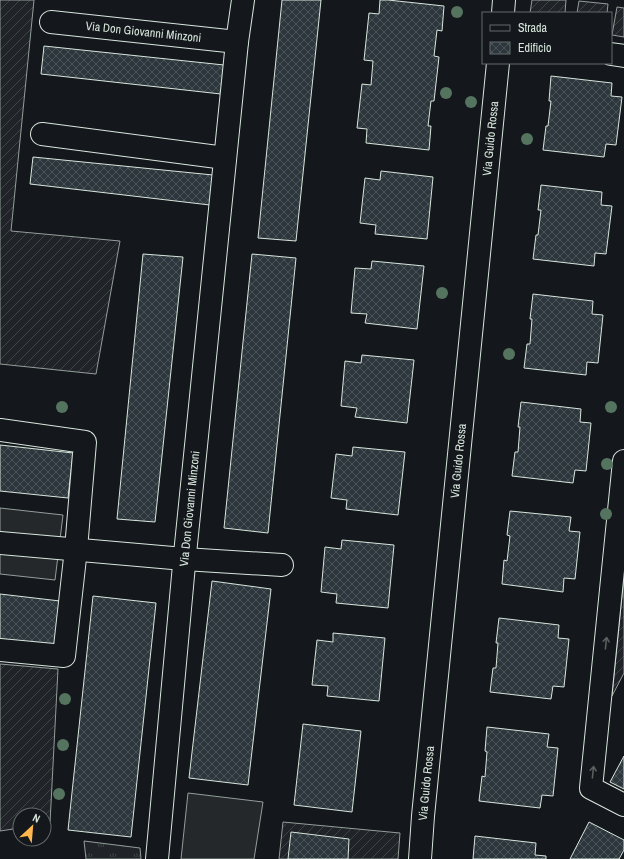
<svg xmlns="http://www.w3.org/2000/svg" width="624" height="859" viewBox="0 0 624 859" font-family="'Archivo Narrow',sans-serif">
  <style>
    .grass { fill: url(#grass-tufts); stroke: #939e99 }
    .garden { fill: url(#garden-furrows); stroke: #939e99 }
    .parking { fill: #24282b; stroke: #939e99 }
    .building { fill: url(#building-cross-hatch); stroke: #d8e6dc }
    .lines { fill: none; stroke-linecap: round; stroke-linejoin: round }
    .minor-casing { stroke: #d8e6dc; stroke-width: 24 }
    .minor { stroke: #14181c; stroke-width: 22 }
    .tree { fill: #55745f }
    .oneway { stroke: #59605f }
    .labels { text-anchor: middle; stroke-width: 3; stroke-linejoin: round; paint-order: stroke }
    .street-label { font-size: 12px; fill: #d8e6dc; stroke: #14181c }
  </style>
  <defs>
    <pattern id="grass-tufts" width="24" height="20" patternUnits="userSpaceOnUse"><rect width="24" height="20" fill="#202428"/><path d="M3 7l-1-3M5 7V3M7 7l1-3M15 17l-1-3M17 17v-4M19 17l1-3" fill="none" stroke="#404447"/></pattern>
    <pattern id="garden-furrows" width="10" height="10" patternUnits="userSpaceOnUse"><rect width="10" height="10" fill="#202428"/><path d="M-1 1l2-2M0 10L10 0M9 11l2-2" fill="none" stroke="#404447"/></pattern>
    <pattern id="building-cross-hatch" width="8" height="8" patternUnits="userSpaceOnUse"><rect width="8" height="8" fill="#2c363c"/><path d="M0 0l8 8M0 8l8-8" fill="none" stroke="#4a5358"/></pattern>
  </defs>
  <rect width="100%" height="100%" fill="#14181c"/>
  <!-- grass -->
  <polygon class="grass" points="84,841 140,848 141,859 86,859"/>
  <!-- garden -->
  <g class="garden">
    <polygon points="0,0 34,0 11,231 120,241 96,374 0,364"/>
    <polygon points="532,0 566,0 565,13 530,13"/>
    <polygon points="579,1 608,4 607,13 577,13"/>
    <polygon points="617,7 624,8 624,37 612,35"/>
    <polygon points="624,576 624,673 612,696"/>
    <polygon points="0,664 58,669 50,823 44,824 44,815 20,815 20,828 0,831"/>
    <polygon points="283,822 400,833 398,859 279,859"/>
  </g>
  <!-- parking -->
  <g class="parking">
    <polygon points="0,508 63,515 55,580 0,574"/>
    <polygon points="188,793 263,802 254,859 181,859"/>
  </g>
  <!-- building -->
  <g class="building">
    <polygon points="282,0 321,0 296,241 258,238"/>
    <polygon points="380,0 388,0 444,6 442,31 437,30 434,56 439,57 434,101 431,101 428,126 431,126 429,150 366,143 367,129 357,128 362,84 371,85 373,61 364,60 369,13 379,14"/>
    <polygon points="44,46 224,65 221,94 41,74"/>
    <polygon points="551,76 612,83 611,96 622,97 616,145 606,144 604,157 543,150 546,126 548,126 551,101 549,101"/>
    <polygon points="33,157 213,175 210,205 30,184"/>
    <polygon points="381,171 433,177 427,239 375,234 376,225 360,223 365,178 380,180"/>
    <polygon points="541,185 602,192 601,205 612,206 606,254 595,253 594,266 533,259 536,235 538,235 541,210 538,210"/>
    <polygon points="143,254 183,257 155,522 117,519"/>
    <polygon points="252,254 296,258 268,533 224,528"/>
    <polygon points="372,261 424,266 417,329 365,323 367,314 351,313 355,268 371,269"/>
    <polygon points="533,294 593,301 592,314 603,315 598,363 587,362 586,375 524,368 527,344 530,344 532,319 530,319"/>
    <polygon points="362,355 414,360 407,423 355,417 357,408 341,406 345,361 361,363"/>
    <polygon points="521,402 581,409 580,422 591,423 586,471 575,470 573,483 512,476 515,452 518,452 520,427 518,427"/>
    <polygon points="0,445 73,453 68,498 0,491"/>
    <polygon points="353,447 405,452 398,515 346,509 347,500 331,498 336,454 352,456"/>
    <polygon points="510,511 571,517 569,531 580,532 575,579 564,578 563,592 502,584 504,560 507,561 510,536 507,535"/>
    <polygon points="342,540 394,545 388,608 336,603 337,594 321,592 325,547 341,549"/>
    <polygon points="212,581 271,589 248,785 189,778"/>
    <polygon points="0,594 60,601 55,645 0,639"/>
    <polygon points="93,596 156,603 131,837 68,830"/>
    <polygon points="499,618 559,625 558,638 569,639 564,687 553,686 551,699 490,692 493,668 496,668 498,643 496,643"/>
    <polygon points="333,633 385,638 379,701 327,696 328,686 312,685 317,640 333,642"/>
    <polygon points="303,724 361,731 352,812 294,805"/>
    <polygon points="487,727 549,734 547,747 558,748 553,796 542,795 540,808 479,801 482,776 485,777 487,752 485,751"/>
    <polygon points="624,756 624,789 610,782"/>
    <polygon points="589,822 624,840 624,850 619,859 570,859"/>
    <polygon points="291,832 349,839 348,859 288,859"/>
    <polygon points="475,836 536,843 535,855 546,856 546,859 473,859"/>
  </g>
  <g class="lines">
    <!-- minor casing -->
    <g class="minor-casing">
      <g id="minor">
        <polyline points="503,13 504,0"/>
        <path id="s1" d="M51,22L237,42"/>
        <polyline points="611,54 624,56"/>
        <polyline points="42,134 225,158"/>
        <polyline points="0,430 85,442 76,549 64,656 0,650"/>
        <polyline points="624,461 591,788 624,805"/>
        <polyline points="0,543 184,559 282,565"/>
        <path id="s2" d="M157,859L185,554L237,42L243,0"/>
        <path id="s3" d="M420,859L423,816L498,63"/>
      </g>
    </g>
    <!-- minor -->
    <use href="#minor" class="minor"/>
  </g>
  <!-- trees -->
  <g class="tree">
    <circle cx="457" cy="12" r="6"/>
    <circle cx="446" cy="93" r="6"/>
    <circle cx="471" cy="102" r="6"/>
    <circle cx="527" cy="139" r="6"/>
    <circle cx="442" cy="293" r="6"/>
    <circle cx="509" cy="354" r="6"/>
    <circle cx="62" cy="407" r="6"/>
    <circle cx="611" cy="407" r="6"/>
    <circle cx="607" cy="464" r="6"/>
    <circle cx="606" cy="514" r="6"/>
    <circle cx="65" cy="699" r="6"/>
    <circle cx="63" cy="745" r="6"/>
    <circle cx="59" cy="794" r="6"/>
  </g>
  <!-- one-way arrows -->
  <defs><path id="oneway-shaft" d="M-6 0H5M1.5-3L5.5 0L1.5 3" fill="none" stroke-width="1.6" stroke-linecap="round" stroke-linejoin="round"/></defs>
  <g class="oneway">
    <use href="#oneway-shaft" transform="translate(606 643) rotate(-84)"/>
    <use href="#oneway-shaft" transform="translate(593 772) rotate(-84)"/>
  </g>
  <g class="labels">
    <!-- street labels -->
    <g class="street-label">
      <text dy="4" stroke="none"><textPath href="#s1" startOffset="93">Via Don Giovanni Minzoni</textPath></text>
      <text dy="4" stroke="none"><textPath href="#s3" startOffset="724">Via Guido Rossa</textPath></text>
      <text dy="4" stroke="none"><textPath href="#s3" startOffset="400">Via Guido Rossa</textPath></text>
      <text dy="4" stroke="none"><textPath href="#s2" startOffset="352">Via Don Giovanni Minzoni</textPath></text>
      <text dy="4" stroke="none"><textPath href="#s3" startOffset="76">Via Guido Rossa</textPath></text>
    </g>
  </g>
  <!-- legend -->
  <rect x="482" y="12" width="130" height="52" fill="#14181c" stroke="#626a69"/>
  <rect x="490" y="25" width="20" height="6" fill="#14181c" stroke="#626a69"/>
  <text x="518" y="32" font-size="12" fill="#d8e6dc">Strada</text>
  <rect x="490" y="42" width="20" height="12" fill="url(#building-cross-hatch)" stroke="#626a69"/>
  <text x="518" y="52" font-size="12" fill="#d8e6dc">Edificio</text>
  <!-- north arrow -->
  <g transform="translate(32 827) rotate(26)"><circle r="19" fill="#14181c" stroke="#626a69"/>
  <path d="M0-3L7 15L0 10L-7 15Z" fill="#ffb74d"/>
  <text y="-6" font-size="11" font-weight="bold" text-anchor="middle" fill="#d8e6dc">N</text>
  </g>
</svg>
